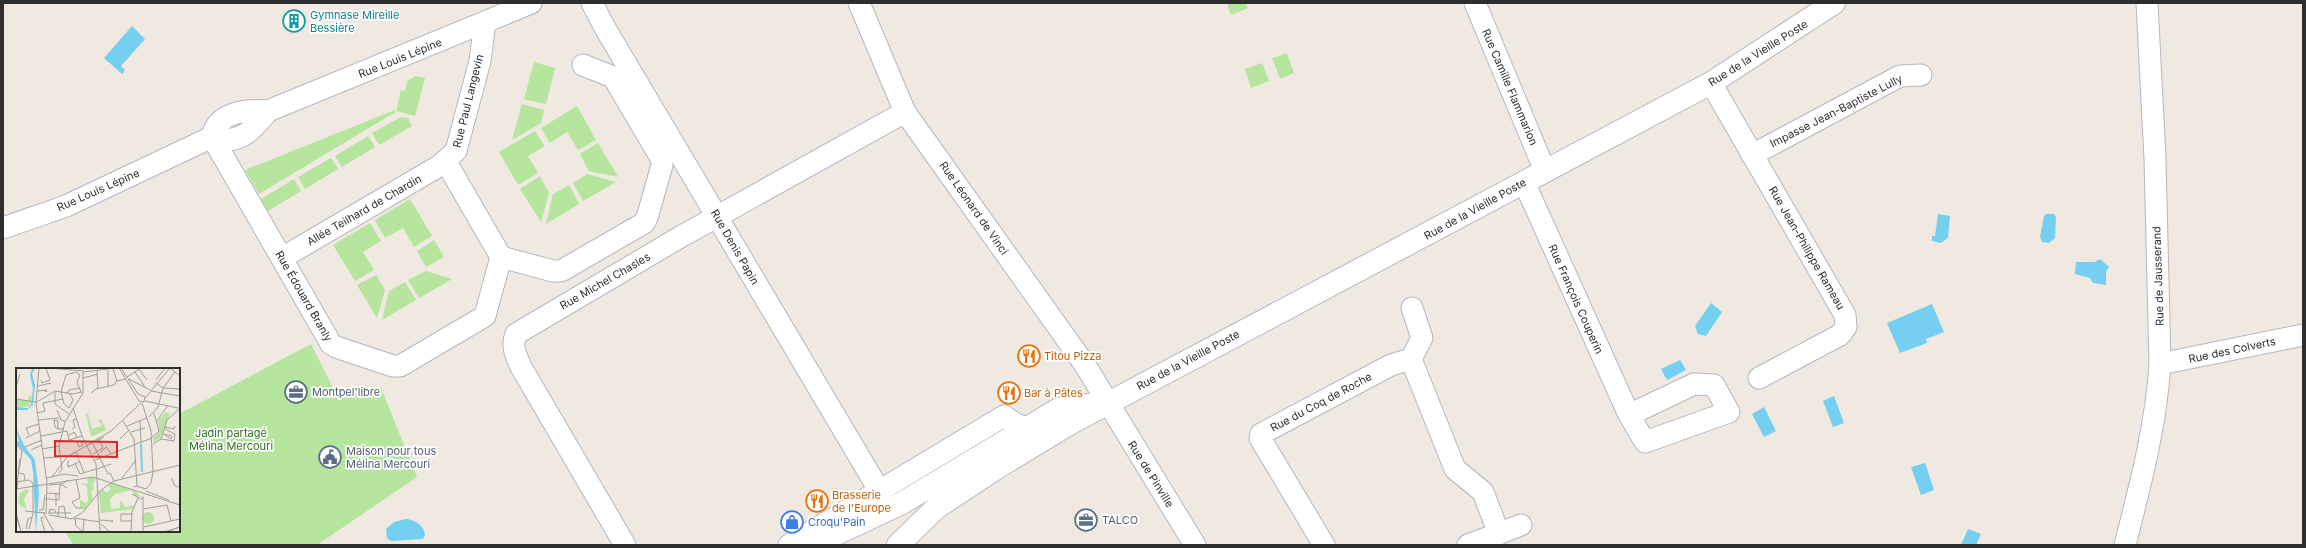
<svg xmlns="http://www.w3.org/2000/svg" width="2306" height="548" viewBox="0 0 2306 548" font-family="Inter,sans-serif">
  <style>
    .green { fill: #b6e59e }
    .water { fill: #75cff0 }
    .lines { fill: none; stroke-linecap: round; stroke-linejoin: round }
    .street-casing { stroke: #b4b7c1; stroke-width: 23 }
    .secondary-casing { stroke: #b4b7c1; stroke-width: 24 }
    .street { stroke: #fff; stroke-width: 21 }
    .secondary { stroke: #fff; stroke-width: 22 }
    .labels { text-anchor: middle; stroke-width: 3.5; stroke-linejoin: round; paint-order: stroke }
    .culture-label { font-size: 11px; fill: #0d838f; stroke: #fff; text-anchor: start }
    .street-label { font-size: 11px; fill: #2e2e2e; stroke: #fff }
    .food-label { font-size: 11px; fill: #c56008; stroke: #fff; text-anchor: start }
    .service-label { font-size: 11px; fill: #4e5e75; stroke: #fff; text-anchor: start }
    .park-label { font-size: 11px; fill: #2c6e1b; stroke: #fff }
    .shop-label { font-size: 11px; fill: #366cbe; stroke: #fff; text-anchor: start }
    .inset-river { fill: none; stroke: #75cff0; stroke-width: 2 }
    .inset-road { fill: none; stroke: #a29e99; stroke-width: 1 }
    .view { fill: #d62828; fill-opacity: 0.15; stroke: #d62828; stroke-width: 2 }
    .inset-edge { fill: none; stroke: #2e2e2e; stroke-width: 2 }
  </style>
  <rect width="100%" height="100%" fill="#efe9e1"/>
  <!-- green -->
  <g class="green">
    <polygon points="1227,3 1246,3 1248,8 1231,15"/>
    <polygon points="1287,53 1294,73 1280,79 1272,58"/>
    <polygon points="534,62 555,68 546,104 524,99"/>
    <polygon points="1262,63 1269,81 1251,88 1245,69"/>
    <polygon points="416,76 425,78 415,116 396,111 401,90 405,91 407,81"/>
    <polygon points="522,104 544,110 541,123 512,140"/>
    <polygon points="577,106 596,140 578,150 567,132 550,143 541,128"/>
    <polygon points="395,110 395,113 387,117 259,194 245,170"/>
    <polygon points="401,117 408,118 412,126 379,145 372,133"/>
    <polygon points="535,131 545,146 528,156 538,173 518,185 499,152"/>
    <polygon points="368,136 375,147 342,167 335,156"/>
    <polygon points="598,143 618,177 589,171 580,154"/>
    <polygon points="331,158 338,169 305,189 298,177"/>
    <polygon points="587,174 616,182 583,201 573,183"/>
    <polygon points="540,176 549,193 541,222 520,189"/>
    <polygon points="294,179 301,191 268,211 261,199"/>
    <polygon points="569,185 579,204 546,224 553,194"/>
    <polygon points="410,199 432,236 414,247 403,228 385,238 375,220"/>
    <polygon points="370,223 381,241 363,252 374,270 355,281 333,245"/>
    <polygon points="434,240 444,257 426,267 417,251"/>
    <polygon points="426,271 452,279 419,298 408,280"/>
    <polygon points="376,275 385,290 377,318 357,285"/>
    <polygon points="405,282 416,300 382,320 389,291"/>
    <polygon points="311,344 335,392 381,388 417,477 317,545 73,545 65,531 179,531 179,414"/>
  </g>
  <!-- water -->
  <g class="water">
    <polygon points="132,26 145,39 121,66 125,70 122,74 104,58"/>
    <polygon points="1938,214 1950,216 1948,238 1941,243 1932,241 1932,236 1935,236"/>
    <polygon points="2046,214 2054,214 2056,217 2055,238 2049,243 2042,242 2040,237 2044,216"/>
    <polygon points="2100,259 2109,267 2106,272 2106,285 2093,283 2090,278 2075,274 2076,262 2095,262"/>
    <polygon points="1711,303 1722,312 1706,336 1698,334 1695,326"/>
    <polygon points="1932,304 1944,332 1926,339 1927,343 1900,353 1887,323"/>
    <polygon points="1680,360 1686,370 1667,380 1661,369"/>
    <polygon points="1834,396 1844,423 1833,427 1823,401"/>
    <polygon points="1764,407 1776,431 1764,437 1752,414"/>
    <polygon points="1925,463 1934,490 1921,495 1911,467"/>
    <path d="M406,519C415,520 424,525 425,535L423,539L391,541L387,538L386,529L394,522Z"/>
    <polygon points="1968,529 1981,534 1976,545 1961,545"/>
  </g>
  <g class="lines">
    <!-- street casing -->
    <g class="street-casing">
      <g id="street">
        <polyline points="592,3 605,28 879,490"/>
        <polyline points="859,3 905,112 1085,365 1195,545"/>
        <polyline points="1475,3 1545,171"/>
        <polyline points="1711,83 1845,315 1846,327 1840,335 1759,378"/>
        <polyline points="212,137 331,344 336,347 393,366 400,366 485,316 501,257"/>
        <path d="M212,137C217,112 246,109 268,111L531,3"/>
        <polyline points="1752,155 1900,76 1921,75"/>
        <polyline points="446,162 501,257"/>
        <polyline points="1524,182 1629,415 1645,442 1729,412 1714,385 1694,384 1629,415"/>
        <path d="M3,228L66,206L212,137C239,147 252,130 268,111"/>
        <polyline points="501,257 553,271 561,271 644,223 647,218 662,165 662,160 613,77 583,65"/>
        <polyline points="282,258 439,166 456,151 480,61 485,22"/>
        <polyline points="1411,359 1422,338 1412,308"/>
        <polyline points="2160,364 2303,335"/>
        <path d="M625,545L521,367C516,356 511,346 516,334L682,236L905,112"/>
        <polyline points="789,545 1004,416 1016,424 1027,428"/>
        <polyline points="1324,545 1260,438 1261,434 1391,365 1411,359 1455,469 1483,492 1499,534"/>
        <polyline points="1468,545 1521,525"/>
        <path d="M2125,545C2140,486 2156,426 2160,364L2155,159L2147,3"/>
      </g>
    </g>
    <!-- secondary casing -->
    <g class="secondary-casing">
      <g id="secondary">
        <polyline points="818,545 832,536 902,503 1059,409 1097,404"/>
        <polyline points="898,545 936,508 995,469 1069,424 1711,83 1834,3"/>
      </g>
    </g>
    <!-- street -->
    <use href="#street" class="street"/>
    <!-- secondary -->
    <use href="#secondary" class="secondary"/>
  </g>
  <!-- icons -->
  <defs>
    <g id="building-ring" transform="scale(1.15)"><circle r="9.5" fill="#fff" stroke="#0f9aa8" stroke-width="1.5"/><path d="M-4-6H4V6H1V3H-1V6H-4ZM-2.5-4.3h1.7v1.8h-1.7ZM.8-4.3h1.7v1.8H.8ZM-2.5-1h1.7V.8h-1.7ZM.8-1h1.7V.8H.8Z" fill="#0f9aa8"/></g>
    <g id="restaurant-ring" transform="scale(1.15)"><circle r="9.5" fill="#fff" stroke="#e8710a" stroke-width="1.5"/><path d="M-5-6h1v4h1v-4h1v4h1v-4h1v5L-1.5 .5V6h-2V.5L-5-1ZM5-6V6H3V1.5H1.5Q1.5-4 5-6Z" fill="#e8710a"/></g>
    <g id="office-ring" transform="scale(1.15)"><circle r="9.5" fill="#fff" stroke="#5c6f8a" stroke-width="1.5"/><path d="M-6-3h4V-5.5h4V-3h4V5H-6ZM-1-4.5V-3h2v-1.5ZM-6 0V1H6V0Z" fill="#5c6f8a"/></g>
    <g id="civic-ring" transform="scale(1.15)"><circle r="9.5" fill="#fff" stroke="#5c6f8a" stroke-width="1.5"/><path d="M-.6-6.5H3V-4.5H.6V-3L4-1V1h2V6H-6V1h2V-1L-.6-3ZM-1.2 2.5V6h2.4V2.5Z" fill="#5c6f8a"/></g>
    <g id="shop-ring" transform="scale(1.15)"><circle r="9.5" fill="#fff" stroke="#3f7fe0" stroke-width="1.5"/><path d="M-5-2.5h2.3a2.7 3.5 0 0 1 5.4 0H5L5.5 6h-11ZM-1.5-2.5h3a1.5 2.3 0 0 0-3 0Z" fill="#3f7fe0"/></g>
  </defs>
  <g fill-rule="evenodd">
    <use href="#building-ring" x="294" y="21"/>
    <use href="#restaurant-ring" x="1029" y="356"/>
    <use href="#office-ring" x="296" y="392"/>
    <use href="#restaurant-ring" x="1009" y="393"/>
    <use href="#civic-ring" x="330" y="457"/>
    <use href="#restaurant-ring" x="817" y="501"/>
    <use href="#office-ring" x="1086" y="520"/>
    <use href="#shop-ring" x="792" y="522"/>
  </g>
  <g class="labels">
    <!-- culture labels -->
    <g class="culture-label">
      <text x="310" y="19">Gymnase Mireille<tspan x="310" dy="13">Bessière</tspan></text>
    </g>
    <!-- street labels -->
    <g class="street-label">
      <text transform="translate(1758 53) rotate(-32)" y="4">Rue de la Vieille Poste</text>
      <text transform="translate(400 58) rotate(-22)" y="4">Rue Louis Lépine</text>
      <text transform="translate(1510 87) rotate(67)" y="4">Rue Camille Flammarion</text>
      <text transform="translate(468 101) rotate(-76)" y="4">Rue Paul Langevin</text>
      <text transform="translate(1836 111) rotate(-27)" y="4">Impasse Jean-Baptiste Lully</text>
      <text transform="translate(98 190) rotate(-24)" y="4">Rue Louis Lépine</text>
      <text transform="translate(974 208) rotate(55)" y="4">Rue Léonard de Vinci</text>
      <text transform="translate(1475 209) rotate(-29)" y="4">Rue de la Vieille Poste</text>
      <text transform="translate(364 210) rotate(-30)" y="4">Allée Teilhard de Chardin</text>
      <text transform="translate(735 247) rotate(60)" y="4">Rue Denis Papin</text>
      <text transform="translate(1807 248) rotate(60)" y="4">Rue Jean-Philippe Rameau</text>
      <text transform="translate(2158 276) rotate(-92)" y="4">Rue de Jausserand</text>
      <text transform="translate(605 281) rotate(-30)" y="4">Rue Michel Chasles</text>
      <text transform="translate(304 296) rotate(60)" y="4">Rue Édouard Branly</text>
      <text transform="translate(1576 299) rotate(66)" y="4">Rue François Couperin</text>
      <text transform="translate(2232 350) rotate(-12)" y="4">Rue des Colverts</text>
      <text transform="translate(1188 360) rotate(-28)" y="4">Rue de la Vieille Poste</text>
      <text transform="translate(1321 402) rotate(-28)" y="4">Rue du Coq de Roche</text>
      <text transform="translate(1151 474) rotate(58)" y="4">Rue de Pinville</text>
    </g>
    <!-- food labels -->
    <g class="food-label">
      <text x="1044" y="360">Titou Pizza</text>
      <text x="1024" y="397">Bar à Pâtes</text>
      <text x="832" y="499">Brasserie<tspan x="832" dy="13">de l'Europe</tspan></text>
    </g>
    <!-- service labels -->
    <g class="service-label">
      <text x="312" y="396">Montpel'libre</text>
      <text x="346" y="455">Maison pour tous<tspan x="346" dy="13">Mélina Mercouri</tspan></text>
      <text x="1102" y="524">TALCO</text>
    </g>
    <!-- park labels -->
    <g class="park-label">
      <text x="231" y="437">Jadin partagé<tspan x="231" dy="13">Mélina Mercouri</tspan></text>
    </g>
    <!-- shop labels -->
    <g class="shop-label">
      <text x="808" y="526">Croqu'Pain</text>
    </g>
  </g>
  <!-- overview -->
  <g transform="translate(16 368)">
    <rect width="164" height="164" fill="#efe9e1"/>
    <path d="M13,28H16L14,38L0,39V32H12ZM74,44L72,46L76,61L85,58L87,60L82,52L85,51L90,62L75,69L70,46ZM150,44L154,46L144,70L137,74V70L143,64L142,53ZM71,110H80L77,116L78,121L75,123L77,131L70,139L64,140V132L70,135L72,133L71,119L65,115L72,116ZM95,115L120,123L124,129L128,127L127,129L118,128L116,122L99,126L94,131L95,141L104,140V132L109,139L118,137L117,141L85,145L83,125L86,121L91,125L95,121L93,118ZM10,121L13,122L8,131L11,141L4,138L2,131L4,125ZM126 150a6 6 0 1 1 12 0a6 6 0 1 1-12 0Z" fill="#b6e59e"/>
    <path d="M16,0H19L16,6L19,17L17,37L11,42H0V39L12,40L15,37L17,21L14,7ZM0,60L8,77L19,92L23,124L20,164L17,104L15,92L0,75V73L3,74Z" fill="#75cff0"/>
    <path class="inset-river" d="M125,76L126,104"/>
    <path class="inset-road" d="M23,0L20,35L31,115L30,146M33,0L68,3M103,0L123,33L128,34L129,29L122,26L105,0M154,0L164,8M97,1L101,13L110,11M123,1L131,12M81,2L82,21M92,2V18M67,4L100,0M119,4L129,19M111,9L125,0M67,10L82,6M113,11L134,22M25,12L26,15L34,12L30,0M140,12L149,0M140,15L147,20L164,21M22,18L35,15M0,19L4,6M21,23L31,22L30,24L29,22M135,23L164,28M39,24V36L53,46M45,24L50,7L60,4L64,7L61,14L65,24M45,24L48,36L53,40L57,32L54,26M51,25L53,22L64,20M75,25L80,21L98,17L101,13M129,30L154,0M0,31L20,34M129,33L162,40M21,34L39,23L57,26L66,24M126,35L135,63L137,104L135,115L130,121M57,40L66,68L80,96L84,164M41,42L45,52L49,53M21,45L29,43L27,35L47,31M133,49L142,39L147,20L159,4M22,52L43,50M107,53L118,71L121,118M124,53L125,75M141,53L152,37M111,58L131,50M149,59L158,61L159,58M42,60V53L38,52L39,59L40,60L43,61H48M56,61L59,59L57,52L60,51M115,64L129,60M147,66L156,68L155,71L149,67M13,67L10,60L23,56M25,68L51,63L53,72L66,68M52,68L58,64L61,69M136,69L143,63L138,45M10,70L24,63M104,71L113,62M145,71L158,73L159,66L149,61M60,74H61L65,73L67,77L63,79L61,74M0,76L6,83L0,121M77,76L92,106L94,105L98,113M137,76L145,71L151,52L164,40M73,77L88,69M9,79L26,72M26,81L43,78M15,82L26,77M60,84L68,105M84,85L90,79L95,85M77,86L87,80L83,71M27,90L43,89M4,91L2,105L8,106L9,112M52,92V99L63,94M79,92L136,70M59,95L64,106L80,101M81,101L95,96M43,105L46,101L43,78L49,54L67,25V4M36,109L51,89L95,63L125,35M31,110L48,106L62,108M106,110L120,92M156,110L158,117L164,120M60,111L64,130L56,134L60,140H70M0,114L13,112L17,115V146L13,161M33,117L46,116L52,112M118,119L120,118L130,121M0,121L77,109L164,137M130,123L153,132M31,125L44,126M0,126L2,114M116,126L125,131L128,129M31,131L43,132L44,116L51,120M40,138V125M127,141L151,137L155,153M23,142H27L29,127M9,143L29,145M27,144L38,164M0,145L5,164M32,145H55M33,145L34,141L39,142L40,145M0,147L4,160M33,147L56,151L67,144L85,122L98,113L164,97M28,149L25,150L29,164M42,149L43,139L48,138L50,150M58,150L84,154M59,151L60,158L67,164M84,152L97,153L95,154M116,153H105V146H116M85,156L94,164M128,159L164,151M10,161L12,151L16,149M67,164L68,151M115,164L116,144L122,130M127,164V130M148,164L164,159M150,164L164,159"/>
    <path class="view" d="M39,73L101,74V89L39,88Z"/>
    <rect width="164" height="164" class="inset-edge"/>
  </g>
  <!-- border -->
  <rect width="2306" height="548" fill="none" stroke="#2e2e2e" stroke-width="8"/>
</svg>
